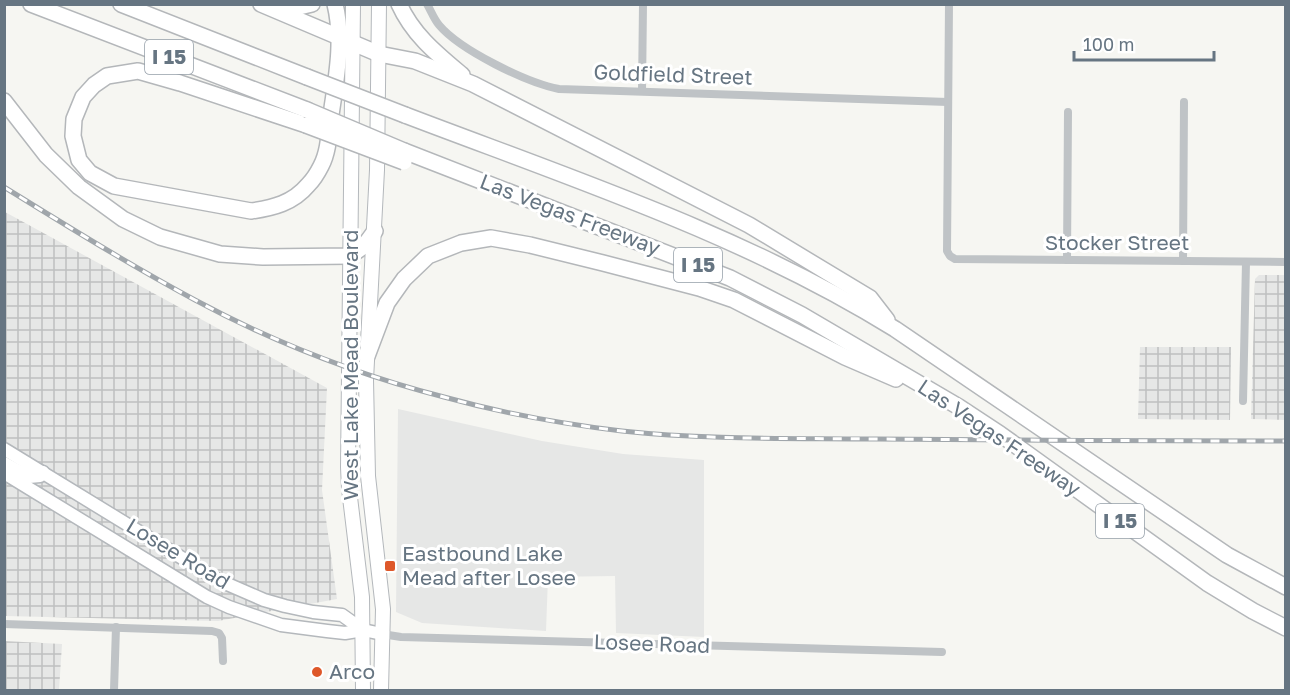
<svg xmlns="http://www.w3.org/2000/svg" width="1290" height="695" viewBox="0 0 1290 695" font-family="'Golos Text',sans-serif">
  <style>
    .built { fill: #e6e7e6 }
    .industrial { fill: url(#industrial-grid) }
    .lines { fill: none; stroke-linecap: round; stroke-linejoin: round }
    .secondary-casing { stroke: #b4b8bc; stroke-width: 15 }
    .primary-casing { stroke: #b4b8bc; stroke-width: 16 }
    .highway-casing { stroke: #b4b7ba; stroke-width: 18 }
    .street { stroke: #bfc3c6; stroke-width: 8 }
    .secondary { stroke: #fff; stroke-width: 12 }
    .primary { stroke: #fff; stroke-width: 14 }
    .highway { stroke: #fff; stroke-width: 15 }
    .rail-casing { stroke: #a0a6ab; stroke-width: 5 }
    .rail { stroke: #fff; stroke-width: 3; stroke-dasharray: 9; stroke-linecap: butt }
    .highway-bridge-casing { stroke: #b4b7ba; stroke-width: 18; stroke-linecap: butt }
    .highway-bridge { stroke: #fff; stroke-width: 15 }
    .poi-dot { fill: #de582a; stroke: #fff; stroke-width: 2 }
    .labels { text-anchor: middle; stroke-width: 6; stroke-linejoin: round; paint-order: stroke }
    .shield { fill: #fff; stroke: #949ea8; stroke-width: 1.5 }
    .shield-label { font-size: 20px; font-weight: bold; fill: #667582 }
    .street-label { font-size: 21px; fill: #667582; stroke: #fff }
    .poi-label { font-size: 21px; fill: #667582; stroke: #fff; text-anchor: start }
  </style>
  <defs>
    <pattern id="industrial-grid" width="8" height="8" patternUnits="userSpaceOnUse" patternTransform="scale(1.5)"><rect width="8" height="8" fill="#e6e7e6"/><path d="M0 4h8M4 0v8" fill="none" stroke="#bec0c0"/></pattern>
  </defs>
  <rect width="100%" height="100%" fill="#f6f6f2"/>
  <!-- built -->
  <polygon class="built" points="398,409 542,441 623,454 704,460 704,637 616,633 615,576 548,577 546,631 422,623 396,612"/>
  <!-- industrial -->
  <g class="industrial">
    <polygon points="5,212 327,388 322,490 337,599 218,621 5,616"/>
    <polygon points="1259,275 1285,275 1285,420 1251,419 1255,279"/>
    <polygon points="1140,347 1231,347 1230,420 1138,419"/>
    <polygon points="4,641 62,644 59,690 5,690"/>
  </g>
  <g class="lines">
    <!-- secondary casing -->
    <g class="secondary-casing">
      <g id="secondary">
        <polyline points="4,449 218,580 264,600 285,606 313,612 342,615 363,630"/>
        <polyline points="4,463 29,477 40,476 43,472"/>
        <polyline points="4,473 207,597 229,607 281,625 327,631 345,633 363,630 382,634"/>
      </g>
    </g>
    <!-- primary casing -->
    <g class="primary-casing">
      <g id="primary">
        <polyline points="353,4 348,467 349,489 362,597 363,690"/>
        <polyline points="379,4 377,170 366,380 368,476 383,609 381,690"/>
      </g>
    </g>
    <!-- highway casing -->
    <g class="highway-casing">
      <g id="highway">
        <polyline points="31,4 307,110"/>
        <polyline points="121,4 307,77"/>
        <polyline points="261,4 379,54 415,61 473,84 749,225 870,298 887,320"/>
        <polyline points="278,4 295,8 312,4"/>
        <path d="M399,4C413,35 437,54 462,75"/>
        <polyline points="4,101 46,155 79,187 123,219 160,237 220,254 263,257 350,256 364,246 375,231"/>
        <path d="M405,115C570,178 744,235 895,329L1227,555L1286,587"/>
        <path d="M306,125L180,83L138,71L107,76L94,85L83,97L74,119L73,136L79,160L90,173L114,186L251,211C273,208 293,203 308,185C313,180 318,172 321,166C329,151 329,132 331,115C336,79 344,41 335,4"/>
        <polyline points="404,151 730,278 802,315 959,407 1000,434 1207,583 1253,611 1286,628"/>
        <polyline points="367,356 387,303 404,279 428,256 461,243 491,238 530,245 603,263 699,288 734,300 845,357 896,379"/>
      </g>
    </g>
    <!-- street -->
    <g class="street">
      <path d="M427,4C431,11 434,19 439,25C460,50 527,83 559,89L948,102"/>
      <polyline points="949,4 947,251 950,256 955,259 1286,262"/>
      <polyline points="642,91 643,4"/>
      <polyline points="1067,260 1068,112"/>
      <polyline points="1183,261 1184,102"/>
      <polyline points="1243,401 1246,262"/>
      <polyline points="4,624 212,631 219,633 222,638 223,661"/>
      <polyline points="382,634 401,637 942,652"/>
      <polyline points="114,690 116,627"/>
    </g>
    <!-- secondary -->
    <use href="#secondary" class="secondary"/>
    <!-- primary -->
    <use href="#primary" class="primary"/>
    <!-- highway -->
    <use href="#highway" class="highway"/>
    <!-- rail casing -->
    <g class="rail-casing">
      <path id="rail" d="M4,187C67,226 130,265 195,300C273,342 359,375 444,397C502,413 562,424 622,431C706,440 792,438 876,439C1013,440 1149,441 1286,441"/>
    </g>
    <!-- rail -->
    <use href="#rail" class="rail"/>
    <!-- highway-bridge casing -->
    <g class="highway-bridge-casing">
      <g id="highway-bridge">
        <polyline points="307,77 405,115"/>
        <polyline points="307,110 404,151"/>
        <polyline points="306,125 404,162"/>
      </g>
    </g>
    <!-- highway-bridge -->
    <use href="#highway-bridge" class="highway-bridge"/>
  </g>
  <!-- markers -->
  <g class="poi-dot">
    <rect x="384" y="560" width="12" height="12" rx="3"/>
    <circle cx="317" cy="672" r="6"/>
  </g>
  <g class="labels">
    <!-- shield labels -->
    <g class="shield">
      <rect x="145" y="40" width="48" height="34" rx="4.5"/>
      <rect x="674" y="248" width="48" height="34" rx="4.5"/>
      <rect x="1096" y="504" width="48" height="34" rx="4.5"/>
    </g>
    <g class="shield-label">
      <text x="169" y="64">I 15</text>
      <text x="698" y="272">I 15</text>
      <text x="1120" y="528">I 15</text>
    </g>
    <!-- street labels -->
    <g class="street-label">
      <text transform="translate(673 75) rotate(2)" y="7">Goldfield Street</text>
      <text transform="translate(570 215) rotate(21)" y="7">Las Vegas Freeway</text>
      <text x="1117" y="250">Stocker Street</text>
      <text transform="translate(351 365) rotate(-90)" y="7">West Lake Mead Boulevard</text>
      <text transform="translate(999 438) rotate(34)" y="7">Las Vegas Freeway</text>
      <text transform="translate(178 554) rotate(31)" y="7">Losee Road</text>
      <text transform="translate(652 644) rotate(2)" y="7">Losee Road</text>
    </g>
    <!-- poi labels -->
    <g class="poi-label">
      <text x="402" y="561">Eastbound Lake<tspan x="402" dy="24">Mead after Losee</tspan></text>
      <text x="329" y="679">Arco</text>
    </g>
  </g>
  <!-- border -->
  <rect width="1290" height="695" fill="none" stroke="#667582" stroke-width="12"/>
  <!-- scale -->
  <path d="M1074 51v9h140v-9" fill="none" stroke="#667582" stroke-width="3"/>
  <text x="1083" y="51" font-size="18" fill="#667582" stroke="#ffffff" stroke-width="4.5" paint-order="stroke">100 m</text>
</svg>
